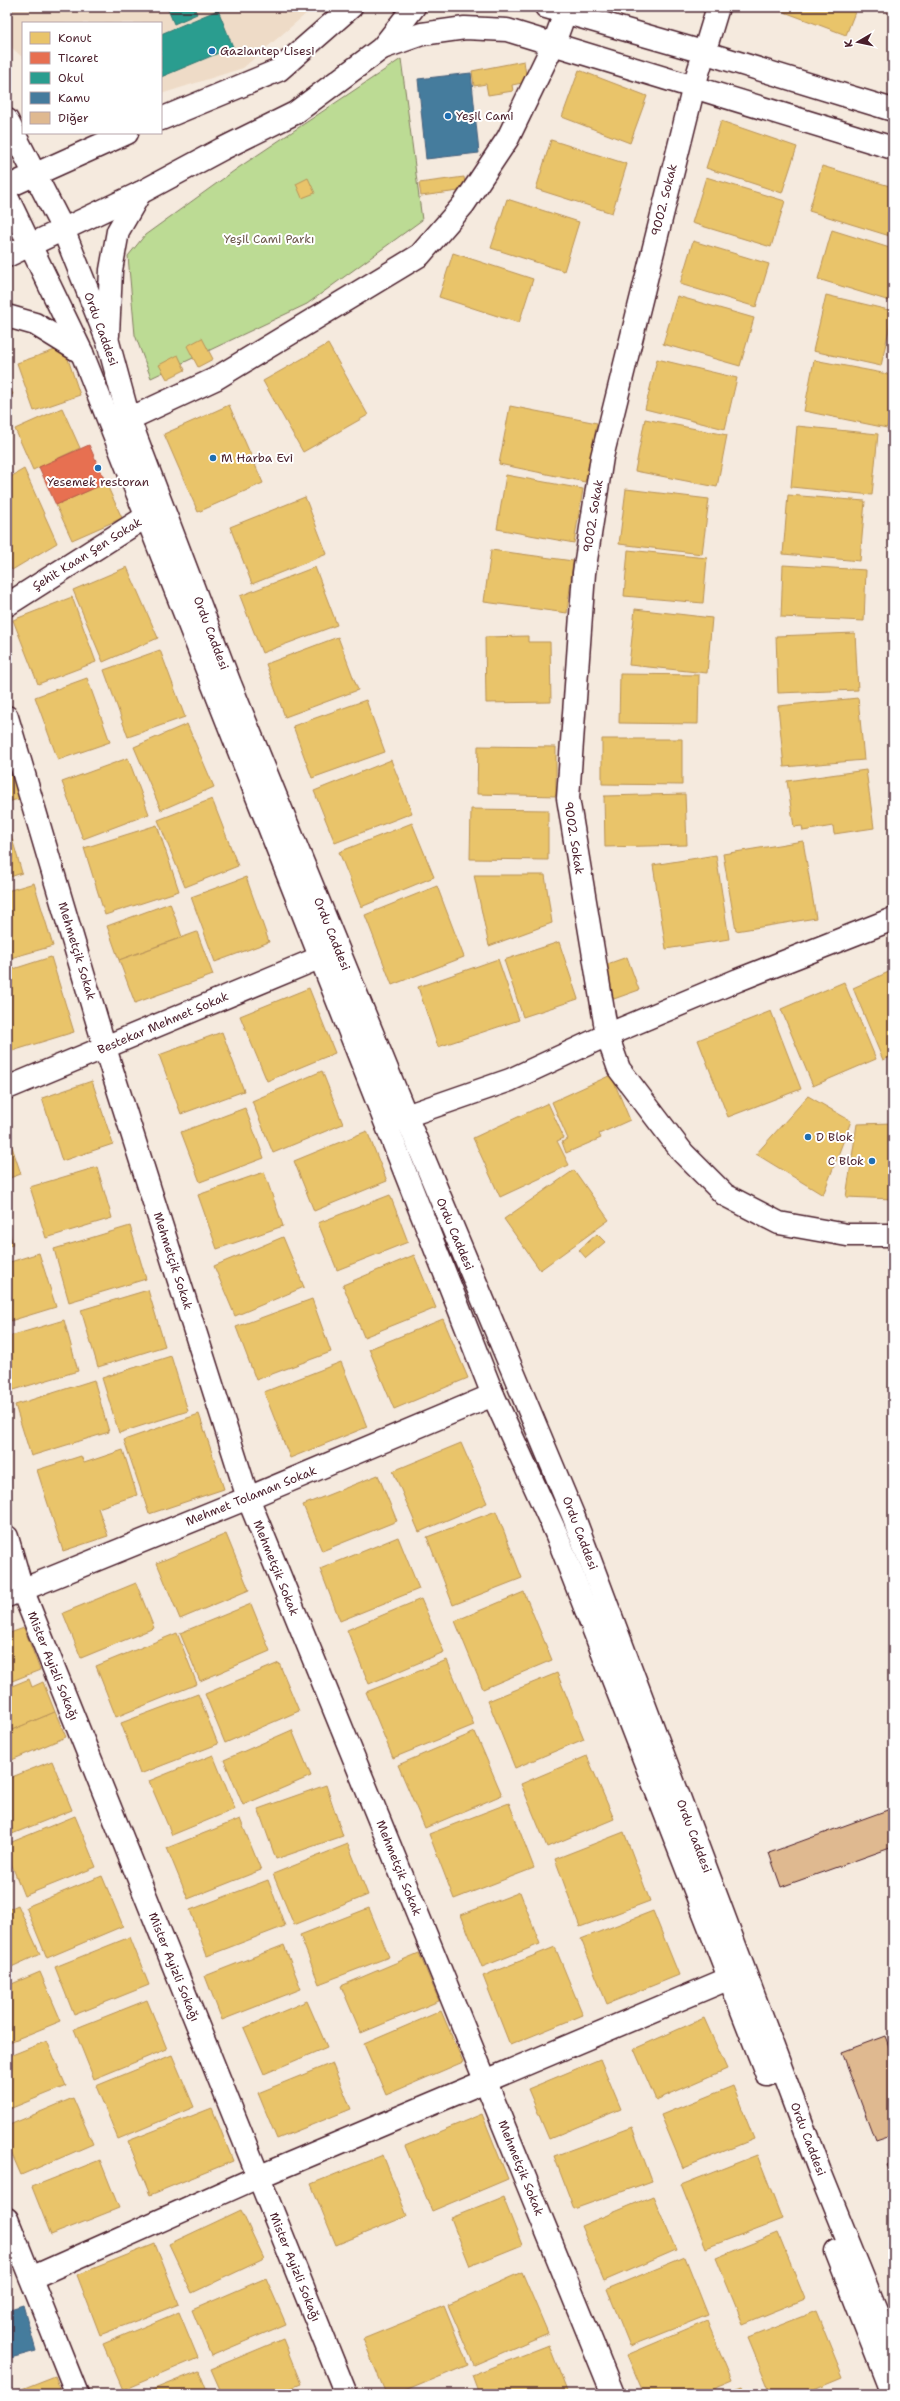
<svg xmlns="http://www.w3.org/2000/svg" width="900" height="2401" viewBox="0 0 900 2401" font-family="'Shantell Sans',sans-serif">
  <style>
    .built { fill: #eedbc7 }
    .green { fill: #bcdb94; stroke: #837d60 }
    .homes { fill: #e9c46a; stroke: #b99257 }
    .shops { fill: #e76f51; stroke: #b85746 }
    .schools { fill: #2a9d8f; stroke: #347771 }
    .public { fill: #457b9d; stroke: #465f7b }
    .building { fill: #dfb990; stroke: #4a1f2b }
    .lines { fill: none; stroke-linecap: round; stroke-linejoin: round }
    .minor-casing { stroke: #4a1f2b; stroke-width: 25 }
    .major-casing { stroke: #4a1f2b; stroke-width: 25 }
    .minor { stroke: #fff; stroke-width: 22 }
    .major { stroke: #fff; stroke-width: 22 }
    .poi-dot { fill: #1f6fb2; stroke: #fff; stroke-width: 1.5 }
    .labels { text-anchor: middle; stroke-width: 4; stroke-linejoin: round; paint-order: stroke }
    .poi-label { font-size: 12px; fill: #4a1f2b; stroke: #fff; text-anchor: start }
    .street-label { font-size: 12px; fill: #4a1f2b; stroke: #fff }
    .park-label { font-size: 12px; fill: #6c574a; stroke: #fff }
  </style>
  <rect width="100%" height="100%" fill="#f5eade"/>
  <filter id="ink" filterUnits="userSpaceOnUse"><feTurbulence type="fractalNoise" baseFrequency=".025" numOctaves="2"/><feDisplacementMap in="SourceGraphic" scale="8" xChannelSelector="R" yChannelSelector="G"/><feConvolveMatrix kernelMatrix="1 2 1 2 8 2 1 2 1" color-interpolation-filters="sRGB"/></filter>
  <g filter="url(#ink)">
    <!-- built -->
    <polygon class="built" points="7,7 314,7 243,68 161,94 161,23 23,23 23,58 7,43"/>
    <!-- green -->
    <polygon class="green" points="401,59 422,220 307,304 151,378 135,335 128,256 145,235 238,168"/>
    <!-- homes -->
    <g class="homes">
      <polygon points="771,7 857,7 846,35"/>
      <polygon points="524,61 527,82 512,85 513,91 488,95 486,84 474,86 472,71"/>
      <polygon points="579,70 647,96 630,143 562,117"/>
      <polygon points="721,121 797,147 782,193 706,168"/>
      <polygon points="551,140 627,164 612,213 536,189"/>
      <polygon points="822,166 893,187 893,237 809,211"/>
      <polygon points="464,177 466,190 421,196 419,183"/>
      <polygon points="706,177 785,201 771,247 692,223"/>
      <polygon points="308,178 315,193 302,198 296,184"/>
      <polygon points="507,199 579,222 564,271 491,248"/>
      <polygon points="832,230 893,249 893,302 818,279"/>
      <polygon points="693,241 769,264 756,307 680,284"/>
      <polygon points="453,253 533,279 519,323 439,297"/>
      <polygon points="826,295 893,311 881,366 813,351"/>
      <polygon points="677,296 754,318 740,366 663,344"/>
      <polygon points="202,338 213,359 198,367 187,346"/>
      <polygon points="328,344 368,415 303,452 263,381"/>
      <polygon points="64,347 80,395 34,411 17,363"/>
      <polygon points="178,355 185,370 167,379 159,365"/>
      <polygon points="657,359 737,378 725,429 645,409"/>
      <polygon points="814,360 893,375 893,397 887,428 804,411"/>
      <polygon points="7,384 13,394 7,400"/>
      <polygon points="229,405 263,483 198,512 164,434"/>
      <polygon points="510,406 597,423 585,482 499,464"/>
      <polygon points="62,408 80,448 33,470 15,429"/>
      <polygon points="645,419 727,435 717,487 635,471"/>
      <polygon points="797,426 878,434 872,495 791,487"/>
      <polygon points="24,469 57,543 12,570 7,563 7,479"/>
      <polygon points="506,475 583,489 574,543 497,529"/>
      <polygon points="106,483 122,518 72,540 56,505"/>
      <polygon points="626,489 709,499 702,554 619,544"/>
      <polygon points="788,495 865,501 860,561 783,554"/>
      <polygon points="305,497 327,554 252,584 230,527"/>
      <polygon points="491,550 573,561 567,613 484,602"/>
      <polygon points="628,550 707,558 703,603 624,596"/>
      <polygon points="783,565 866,570 864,621 781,617"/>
      <polygon points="127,567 158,638 103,662 73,590"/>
      <polygon points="315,567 337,625 262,653 240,596"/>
      <polygon points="72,597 96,662 38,684 13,620"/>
      <polygon points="635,609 712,618 707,673 629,665"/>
      <polygon points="855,633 858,690 778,693 776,636"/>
      <polygon points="528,636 528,642 550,642 551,702 486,703 485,637"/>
      <polygon points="338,637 358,690 285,717 266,664"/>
      <polygon points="160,650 185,717 128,737 104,670"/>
      <polygon points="620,674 699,675 698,724 619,723"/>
      <polygon points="87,678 110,742 58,760 35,697"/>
      <polygon points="858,698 864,760 784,767 778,706"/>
      <polygon points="366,700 385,752 312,778 293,726"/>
      <polygon points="187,724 214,787 161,810 134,747"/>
      <polygon points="602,739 682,739 682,785 602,784"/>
      <polygon points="7,740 23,798 7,802"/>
      <polygon points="478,746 556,747 556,796 477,794"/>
      <polygon points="128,758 149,814 83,839 62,782"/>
      <polygon points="391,760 412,813 335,843 314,791"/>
      <polygon points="866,770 874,828 834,834 833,826 803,831 802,826 794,827 787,781"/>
      <polygon points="685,794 687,845 605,847 604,796"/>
      <polygon points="212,799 238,866 185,887 158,820"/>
      <polygon points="471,809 548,810 548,860 470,859"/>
      <polygon points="7,821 22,873 7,878"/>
      <polygon points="412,823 434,877 361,907 339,852"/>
      <polygon points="157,825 179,891 105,915 84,848"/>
      <polygon points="803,841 816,918 736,931 723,854"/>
      <polygon points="716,855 729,939 666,949 653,865"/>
      <polygon points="474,875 545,875 552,923 489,946"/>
      <polygon points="246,877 269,942 215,962 191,897"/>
      <polygon points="34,883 53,946 7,959 7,891"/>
      <polygon points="437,886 464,957 392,985 365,915"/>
      <polygon points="170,903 182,937 119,960 107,926"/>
      <polygon points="197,932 213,975 135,1003 119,960"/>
      <polygon points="559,942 578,999 523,1017 504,960"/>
      <polygon points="51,957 74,1032 9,1052 7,1045 7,971"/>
      <polygon points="627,957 639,990 611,1000 599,967"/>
      <polygon points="498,959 519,1020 438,1047 418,987"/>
      <polygon points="893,970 893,1056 883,1060 853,988"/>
      <polygon points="844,982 876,1059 813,1086 781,1009"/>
      <polygon points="309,988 335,1053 267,1081 240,1016"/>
      <polygon points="771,1011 801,1089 728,1117 698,1040"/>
      <polygon points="222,1032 244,1091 181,1114 159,1055"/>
      <polygon points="322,1071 343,1124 273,1153 252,1101"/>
      <polygon points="611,1075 630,1120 599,1134 601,1138 566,1153 562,1142 568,1139 552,1102"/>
      <polygon points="92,1081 113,1144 62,1161 42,1098"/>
      <polygon points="808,1096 851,1121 823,1195 756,1154"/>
      <polygon points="548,1103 564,1138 557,1141 569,1165 500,1197 473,1138"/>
      <polygon points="245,1108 264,1158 200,1182 181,1132"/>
      <polygon points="893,1123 893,1199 846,1197 857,1124"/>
      <polygon points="367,1131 387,1181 314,1211 294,1161"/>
      <polygon points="7,1132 21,1174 7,1179"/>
      <polygon points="97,1167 112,1218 46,1238 30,1187"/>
      <polygon points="574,1170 609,1220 540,1270 504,1219"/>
      <polygon points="264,1172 283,1226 217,1249 198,1195"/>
      <polygon points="390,1195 408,1242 337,1270 318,1223"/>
      <polygon points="7,1224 13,1245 7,1246"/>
      <polygon points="130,1226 146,1279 69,1302 54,1249"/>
      <polygon points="597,1234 605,1242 586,1258 579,1250"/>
      <polygon points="283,1237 304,1287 235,1316 214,1266"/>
      <polygon points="39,1253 56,1307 7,1322 7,1263"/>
      <polygon points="414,1255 436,1308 364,1337 343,1285"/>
      <polygon points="148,1290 165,1346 98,1367 81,1310"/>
      <polygon points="312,1299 331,1352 256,1380 236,1327"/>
      <polygon points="443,1319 468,1378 394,1409 369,1349"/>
      <polygon points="64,1320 78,1371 7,1392 7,1337"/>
      <polygon points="171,1356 188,1411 119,1433 102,1378"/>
      <polygon points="341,1362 367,1427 290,1458 264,1392"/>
      <polygon points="94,1380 109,1432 31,1456 15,1405"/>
      <polygon points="199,1414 224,1489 149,1514 124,1440"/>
      <polygon points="461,1443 487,1503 419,1532 393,1471"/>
      <polygon points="123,1450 137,1495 98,1508 108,1536 63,1551 37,1470 81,1456 84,1463"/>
      <polygon points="378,1475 397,1521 322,1551 303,1505"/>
      <polygon points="496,1511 522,1578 453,1605 427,1537"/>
      <polygon points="226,1534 249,1590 180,1619 157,1563"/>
      <polygon points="398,1537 419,1589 340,1621 320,1569"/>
      <polygon points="136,1583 154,1628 81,1658 63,1613"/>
      <polygon points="524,1592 552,1660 483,1689 455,1621"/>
      <polygon points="421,1599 444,1652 369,1684 347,1630"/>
      <polygon points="251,1604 270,1651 200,1681 180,1633"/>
      <polygon points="24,1628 40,1670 7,1683 7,1634"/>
      <polygon points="177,1633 197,1684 116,1717 96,1666"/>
      <polygon points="447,1660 474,1725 393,1758 366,1692"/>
      <polygon points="279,1663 299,1711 225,1743 205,1694"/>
      <polygon points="557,1673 584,1739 515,1768 488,1701"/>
      <polygon points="29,1679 32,1687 43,1682 55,1712 7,1732 7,1697 10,1696 7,1688"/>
      <polygon points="198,1694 218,1744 140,1774 121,1723"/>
      <polygon points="55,1712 66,1737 7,1762 7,1732"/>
      <polygon points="292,1730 311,1776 243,1805 224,1760"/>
      <polygon points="475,1732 502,1795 425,1828 398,1765"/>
      <polygon points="213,1755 235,1809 172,1835 149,1781"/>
      <polygon points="587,1756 614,1819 547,1847 521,1784"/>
      <polygon points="52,1761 72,1810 7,1836 7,1779"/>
      <polygon points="326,1785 343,1836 276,1859 258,1809"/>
      <polygon points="509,1803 534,1868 454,1899 429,1834"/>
      <polygon points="75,1816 96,1867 24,1896 7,1853 7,1844"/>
      <polygon points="240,1819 261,1870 188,1899 167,1848"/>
      <polygon points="624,1832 650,1901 580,1927 555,1859"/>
      <polygon points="348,1844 368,1895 294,1925 273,1874"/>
      <polygon points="102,1876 123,1926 47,1958 26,1907"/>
      <polygon points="268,1880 285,1926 207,1956 190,1910"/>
      <polygon points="520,1892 540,1944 482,1967 461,1915"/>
      <polygon points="18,1905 40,1954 7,1969 7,1910"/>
      <polygon points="369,1908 389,1957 319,1984 300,1935"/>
      <polygon points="653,1911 679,1975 607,2004 581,1939"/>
      <polygon points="130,1937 149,1985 74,2015 55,1967"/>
      <polygon points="284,1945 301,1989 222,2020 205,1976"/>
      <polygon points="555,1947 583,2015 510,2045 483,1976"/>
      <polygon points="419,1953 439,2001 361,2033 341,1986"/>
      <polygon points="40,1972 61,2021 7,2043 7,1986"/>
      <polygon points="147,2000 167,2049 94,2079 74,2029"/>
      <polygon points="307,2001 327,2047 264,2074 244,2028"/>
      <polygon points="441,2011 463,2062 386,2095 364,2044"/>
      <polygon points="704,2018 727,2069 656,2100 634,2049"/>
      <polygon points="47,2041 66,2086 7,2110 7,2057"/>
      <polygon points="172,2055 194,2107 118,2139 96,2086"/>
      <polygon points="600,2059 621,2109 549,2139 528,2089"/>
      <polygon points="332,2063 351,2109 277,2139 258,2093"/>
      <polygon points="733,2086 754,2139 683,2168 661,2115"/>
      <polygon points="73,2098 93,2144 21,2175 7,2143 7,2126"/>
      <polygon points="212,2108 233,2161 150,2195 128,2141"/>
      <polygon points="482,2114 508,2179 432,2211 405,2146"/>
      <polygon points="632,2127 652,2181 574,2209 554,2156"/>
      <polygon points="383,2155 407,2216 336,2245 311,2184"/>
      <polygon points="757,2155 782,2219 706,2248 681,2185"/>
      <polygon points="100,2160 119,2208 51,2235 32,2187"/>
      <polygon points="653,2196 676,2250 604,2281 581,2226"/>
      <polygon points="503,2197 522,2245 470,2266 451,2218"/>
      <polygon points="241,2210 264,2259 192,2293 169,2244"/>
      <polygon points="778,2233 805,2299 743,2324 716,2258"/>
      <polygon points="155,2244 179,2304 100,2335 77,2275"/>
      <polygon points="685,2257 708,2315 630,2346 607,2289"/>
      <polygon points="522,2272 548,2333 474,2365 448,2305"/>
      <polygon points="266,2278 286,2324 211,2356 192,2310"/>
      <polygon points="444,2306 468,2365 398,2394 386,2394 363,2339"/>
      <polygon points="816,2311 843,2377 802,2394 771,2394 748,2338"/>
      <polygon points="179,2312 198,2358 123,2390 103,2344"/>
      <polygon points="707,2321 732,2381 701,2394 644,2394 627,2355"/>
      <polygon points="283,2339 301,2384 276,2394 222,2394 211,2369"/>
      <polygon points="549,2345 568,2394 479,2394 472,2375"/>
      <polygon points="199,2371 208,2394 142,2394"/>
      <polygon points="55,2376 62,2394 9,2394"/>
      <polygon points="743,2386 746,2394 733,2394 732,2390"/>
      <polygon points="867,2390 869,2394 859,2394"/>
      <polygon points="456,2391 457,2394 447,2394"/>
    </g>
    <!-- shops -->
    <polygon class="shops" points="89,445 106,483 56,505 39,467"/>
    <!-- schools -->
    <g class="schools">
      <polygon points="167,7 194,7 197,14 174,24"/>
      <polygon points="218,10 233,47 161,77 161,34"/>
    </g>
    <!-- public -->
    <g class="public">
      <polygon points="471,73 479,153 426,159 418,79"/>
      <polygon points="23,2305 36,2351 7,2359 7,2310"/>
    </g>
    <!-- building -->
    <g class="building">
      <polygon points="893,1808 893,1847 781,1887 769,1853"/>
      <polygon points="885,2036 893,2057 893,2134 875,2140 842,2052"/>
      <polygon points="893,2162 893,2178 887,2165"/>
    </g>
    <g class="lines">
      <!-- minor casing -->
      <g class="minor-casing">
        <g id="minor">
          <polyline points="546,7 703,52 893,110"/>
          <polyline points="718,7 694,86 602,457 584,573 568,798 607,1035 619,1069 683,1153 725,1195 779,1223 847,1235 893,1235"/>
          <polyline points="382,48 422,34 465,28 507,30 893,148"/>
          <polyline points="129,419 215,379 420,255 464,204 508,138 554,43 565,13"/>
          <polyline points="7,605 147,516"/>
          <polyline points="7,717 105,1048 248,1498 613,2394"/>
          <polyline points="7,1088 319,958"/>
          <polyline points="389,1124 406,1116 510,1080 607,1035 738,980 893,919"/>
          <polyline points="7,1537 22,1589 346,2394"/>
          <polyline points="7,1596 248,1498 493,1395"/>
          <polyline points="7,2219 77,2394"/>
          <polyline points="31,2278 258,2177 730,1978"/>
        </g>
      </g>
      <!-- major casing -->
      <g class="major-casing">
        <g id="major">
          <polyline points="161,119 279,70 351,7"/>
          <polyline points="7,120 63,229 108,342 129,419 230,684 406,1116 573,1515 820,2172 893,2352"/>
          <polyline points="7,187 127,133"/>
          <polyline points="7,197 82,353 493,1395 556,1533 767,2075"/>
          <polyline points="7,256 140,193 222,149 295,113 382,48 414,7"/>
          <polyline points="7,316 35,324 82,353"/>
          <polyline points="108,335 111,270 118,231 140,193"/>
          <polyline points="836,2251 892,2394"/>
        </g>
      </g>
      <!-- minor -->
      <use href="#minor" class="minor"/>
      <!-- major -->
      <use href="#major" class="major"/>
    </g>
  </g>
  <!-- markers -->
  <g class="poi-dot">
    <circle cx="212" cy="51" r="4"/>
    <circle cx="448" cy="116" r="4"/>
    <circle cx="213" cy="458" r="4"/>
    <circle cx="98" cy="468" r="4"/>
    <circle cx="808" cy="1137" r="4"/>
    <circle cx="872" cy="1161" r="4"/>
  </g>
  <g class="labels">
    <!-- poi labels -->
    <g class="poi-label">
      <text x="220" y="55">Gaziantep Lisesi</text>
      <text x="456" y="120">Yeşil Cami</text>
      <text x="221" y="462">M Harba Evi</text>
      <text x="98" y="486" text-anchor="middle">Yesemek restoran</text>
      <text x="816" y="1141">D Blok</text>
      <text x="864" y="1165" text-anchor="end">C Blok</text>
    </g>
    <!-- street labels -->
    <g class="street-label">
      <text transform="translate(664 200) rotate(-76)" y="4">9002. Sokak</text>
      <text transform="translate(101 329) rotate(70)" y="4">Ordu Caddesi</text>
      <text transform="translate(593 516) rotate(-81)" y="4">9002. Sokak</text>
      <text transform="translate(87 554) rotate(-32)" y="4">Şehit Kaan Şen Sokak</text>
      <text transform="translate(211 633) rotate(69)" y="4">Ordu Caddesi</text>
      <text transform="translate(574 838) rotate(81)" y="4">9002. Sokak</text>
      <text transform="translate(332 934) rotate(68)" y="4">Ordu Caddesi</text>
      <text transform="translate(77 951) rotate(73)" y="4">Mehmetçik Sokak</text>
      <text transform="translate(163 1023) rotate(-23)" y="4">Bestekar Mehmet Sokak</text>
      <text transform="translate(455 1234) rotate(67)" y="4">Ordu Caddesi</text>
      <text transform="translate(173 1261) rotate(72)" y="4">Mehmetçik Sokak</text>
      <text transform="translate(251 1496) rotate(-22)" y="4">Mehmet Tolaman Sokak</text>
      <text transform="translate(580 1533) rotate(69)" y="4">Ordu Caddesi</text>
      <text transform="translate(276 1568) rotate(68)" y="4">Mehmetçik Sokak</text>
      <text transform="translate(53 1666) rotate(68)" y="4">Mister Ayizli Sokağı</text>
      <text transform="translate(694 1836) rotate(69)" y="4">Ordu Caddesi</text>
      <text transform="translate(399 1868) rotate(68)" y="4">Mehmetçik Sokak</text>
      <text transform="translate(174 1967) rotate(68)" y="4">Mister Ayizli Sokağı</text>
      <text transform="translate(808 2139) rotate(69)" y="4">Ordu Caddesi</text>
      <text transform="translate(521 2168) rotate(68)" y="4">Mehmetçik Sokak</text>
      <text transform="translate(295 2267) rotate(68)" y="4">Mister Ayizli Sokağı</text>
    </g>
    <!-- park labels -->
    <g class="park-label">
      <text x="269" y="243">Yeşil Cami Parkı</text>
    </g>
  </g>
  <!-- margin -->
  <rect width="900" height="2401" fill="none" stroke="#fff" stroke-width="24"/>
  <rect x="12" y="12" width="876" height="2377" fill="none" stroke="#4a1f2b" stroke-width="1.5" filter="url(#ink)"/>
  <!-- legend -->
  <rect x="22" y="22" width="140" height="112" fill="#ffffff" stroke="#b7a5aa"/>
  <rect x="30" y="32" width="20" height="12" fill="#e9c46a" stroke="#b7a5aa"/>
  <text x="58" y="42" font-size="12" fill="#4a1f2b">Konut</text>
  <rect x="30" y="52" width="20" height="12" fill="#e76f51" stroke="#b7a5aa"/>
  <text x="58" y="62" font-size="12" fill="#4a1f2b">Ticaret</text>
  <rect x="30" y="72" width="20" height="12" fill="#2a9d8f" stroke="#b7a5aa"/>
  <text x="58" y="82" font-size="12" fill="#4a1f2b">Okul</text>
  <rect x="30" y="92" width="20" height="12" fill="#457b9d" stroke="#b7a5aa"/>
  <text x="58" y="102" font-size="12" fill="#4a1f2b">Kamu</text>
  <rect x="30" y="112" width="20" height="12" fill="#dfb990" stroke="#b7a5aa"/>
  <text x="58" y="122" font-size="12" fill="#4a1f2b">Diğer</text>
  <!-- north arrow -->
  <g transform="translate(858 42) rotate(261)" stroke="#ffffff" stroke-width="3" paint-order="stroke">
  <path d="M0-3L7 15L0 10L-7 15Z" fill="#4a1f2b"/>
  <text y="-6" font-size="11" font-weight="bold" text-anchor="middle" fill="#4a1f2b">K</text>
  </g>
</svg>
